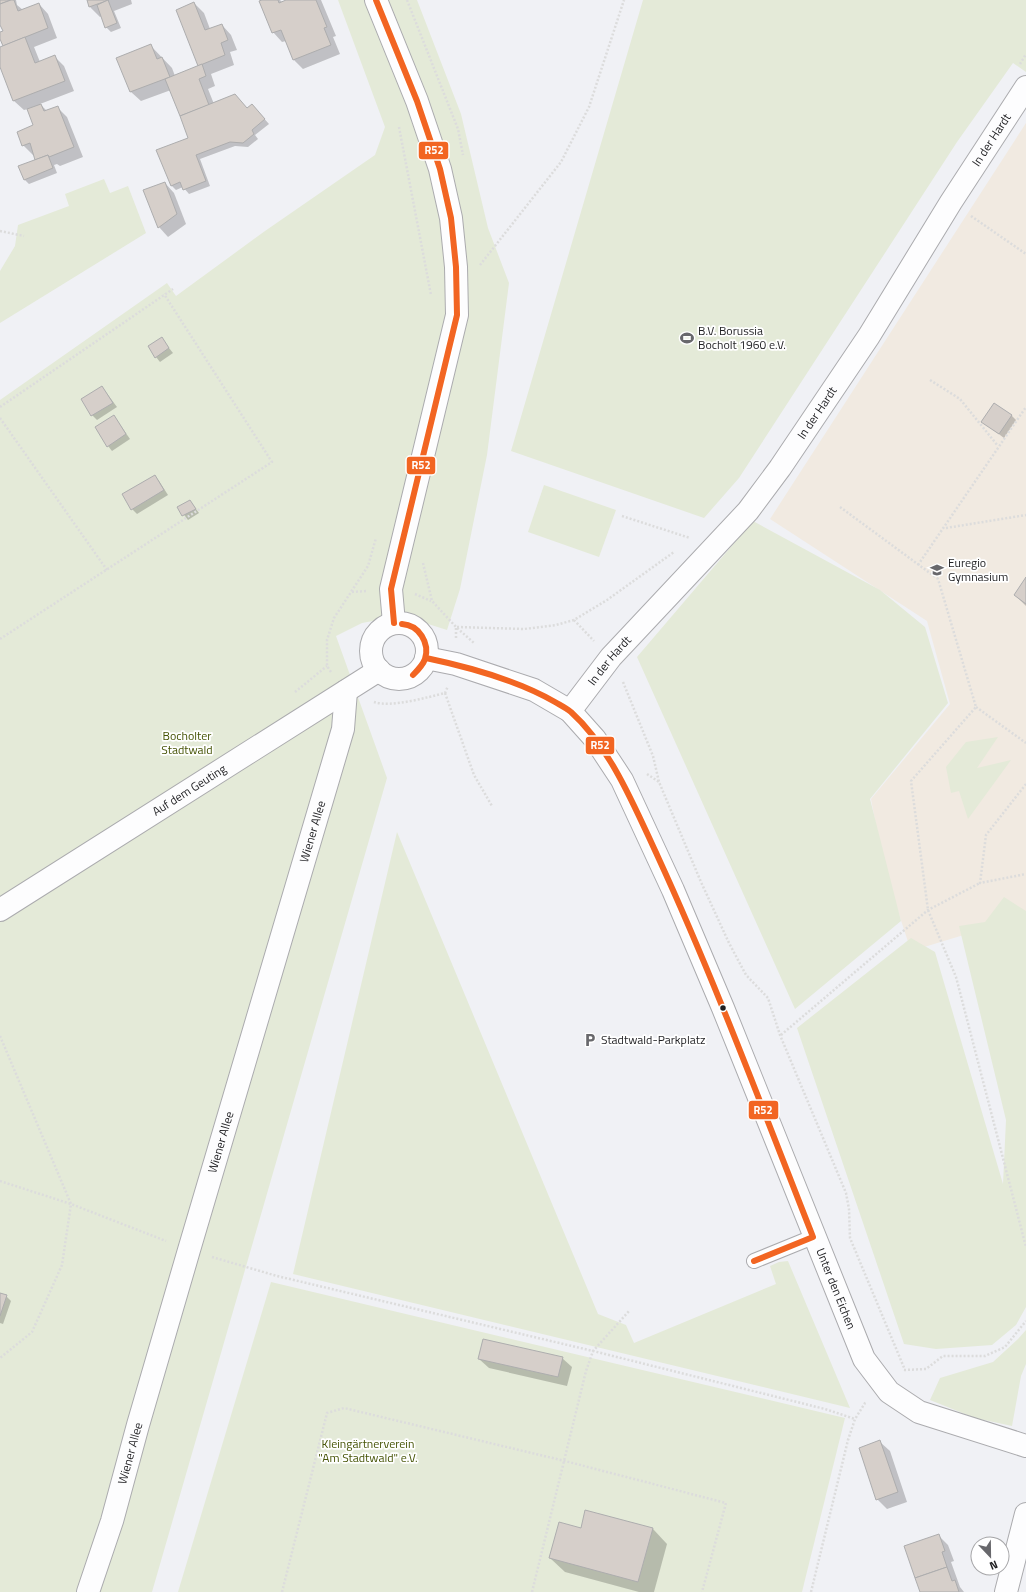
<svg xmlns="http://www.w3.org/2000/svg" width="1026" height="1592" viewBox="0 0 1026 1592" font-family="'Titillium Web',sans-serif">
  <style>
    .education { fill: #f1eae1 }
    .green { fill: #e4ead8 }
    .shadow { fill: #0003 }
    .building { fill: #d6cfca; stroke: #adadae }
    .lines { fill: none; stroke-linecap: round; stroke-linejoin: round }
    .service-casing { stroke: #ababae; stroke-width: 16 }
    .minor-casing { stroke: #ababae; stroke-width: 24 }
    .tertiary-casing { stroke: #ababae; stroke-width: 24 }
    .path { stroke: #dcdcdc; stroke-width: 2.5; stroke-dasharray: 2 2; stroke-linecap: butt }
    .service { stroke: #fdfdfe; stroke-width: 14 }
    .minor { stroke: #fdfdfe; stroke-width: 22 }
    .tertiary { stroke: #fdfdfe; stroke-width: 22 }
    .bus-1-casing { stroke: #fff; stroke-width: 9 }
    .bus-1 { stroke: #f26522; stroke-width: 6 }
    .bus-dot { fill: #1f1f22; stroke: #fff; stroke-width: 1.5 }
    .labels { text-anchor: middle; stroke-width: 3.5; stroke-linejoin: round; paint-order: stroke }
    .street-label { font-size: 12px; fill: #1f1f22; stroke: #fff }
    .poi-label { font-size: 12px; fill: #1f1f22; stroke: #fff; text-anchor: start }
    .park-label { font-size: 12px; fill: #465406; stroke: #fff }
    .line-badge { stroke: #fff; stroke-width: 1.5 }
    .badge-label { font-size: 11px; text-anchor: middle; font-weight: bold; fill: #fff }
  </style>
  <rect width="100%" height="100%" fill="#f0f1f5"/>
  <!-- education -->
  <polygon class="education" points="1026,123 1026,916 911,951 884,868 871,799 950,704 927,621 770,519"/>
  <!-- green -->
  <g class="green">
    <polygon points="338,0 417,0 461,114 488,228 509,283 487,455 460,589 447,630 425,623 400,616 362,623 336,636 387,778 152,1592 0,1592 0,400 167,283 176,296 265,231 375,155 385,127"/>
    <polygon points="643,0 1026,0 1026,72 1013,63 957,142 739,478 704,518 511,451"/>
    <polygon points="104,179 110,193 128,186 146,233 0,323 0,271 15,246 18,225 69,206 65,194"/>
    <polygon points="544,485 616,510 599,557 528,532"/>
    <polygon points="753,521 880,590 925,627 948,703 870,799 901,921 795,1009 637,657"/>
    <polygon points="998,737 977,768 1011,760 968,819 959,791 951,793 946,767 966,742"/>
    <polygon points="397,832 598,1314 626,1325 634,1343 776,1284 770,1266 779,1262 788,1261 850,1408 293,1274"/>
    <polygon points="1004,897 1026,911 1026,1307 1016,1325 992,1345 936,1349 904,1344 797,1028 911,938 935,952 1003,1184 1006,1120 959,926 985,922"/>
    <polygon points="271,1282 845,1418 802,1592 178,1592"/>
    <polygon points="1026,1330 1026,1364 1021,1376 1012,1426 975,1418 930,1400 940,1378 993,1362 1018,1339"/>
  </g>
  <!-- shadow -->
  <g class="shadow">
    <polygon points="0,0 16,0 17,5 23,10 39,4 48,14 57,38 34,47 40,62 54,56 64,66 74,91 40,104 47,111 57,107 67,117 83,157 60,166 57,164 54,165 57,173 29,184 24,179 37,160 35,154 33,155 23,145 34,126 28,109 24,110 14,101 0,65 0,48 4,47 0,37 0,33 4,32 0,22"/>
    <polygon points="88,0 131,0 132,4 114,11 121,28 111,32 106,27 102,16 100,17 90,7"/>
    <polygon points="265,0 280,0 283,3 289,0 321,0 336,36 333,37 340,54 303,69 294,60 286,41 282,42 273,32"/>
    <polygon points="194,3 204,13 210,29 222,25 231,35 237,50 230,52 234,65 211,74 215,86 208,89 214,104 247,109 252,105 269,124 255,135 258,139 248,147 235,146 200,159 210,186 189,194 183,187 176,190 171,185 190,139 171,90 141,101 131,92 150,45 172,68 175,76 199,66"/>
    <polygon points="165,183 174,193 186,224 168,237 159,227"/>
    <polygon points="161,338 173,353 160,362 156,357"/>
    <polygon points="102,387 117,407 97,420 92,415"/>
    <polygon points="1011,415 1016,420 1004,438 983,422"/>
    <polygon points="114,416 130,439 112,451 108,446"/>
    <polygon points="155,476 159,481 168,495 137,514 132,509 123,495"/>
    <polygon points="190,501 199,513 188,520 179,508"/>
    <polygon points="1026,579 1026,606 1015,595"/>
    <polygon points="0,1294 6,1296 11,1301 3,1324 0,1323"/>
    <polygon points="562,1358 572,1367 567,1386 489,1368 479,1359"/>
    <polygon points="880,1442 890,1451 907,1502 887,1509 877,1499"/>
    <polygon points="581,1529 653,1529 667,1544 654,1592 639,1592 565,1572 550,1558"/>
    <polygon points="938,1535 948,1545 954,1561 951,1562 960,1587 964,1592 921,1592"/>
  </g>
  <!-- building -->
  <g class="building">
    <polygon points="0,0 11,0 0,4"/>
    <polygon points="11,0 14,0 18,11 39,3 48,28 3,46 0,39 0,32 3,31 0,25 0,4"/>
    <polygon points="87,0 109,0 89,7"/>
    <polygon points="108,0 117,23 105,28 97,5"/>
    <polygon points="262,0 278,0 279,3 286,0 316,0 327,27 324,28 331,45 293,60 281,30 272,33 259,1"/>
    <polygon points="194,2 205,30 222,24 228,40 221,43 225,55 198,66 176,10"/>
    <polygon points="25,37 35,63 55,55 65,81 13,101 0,67 0,47"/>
    <polygon points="151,44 157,59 162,57 170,77 130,92 116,58"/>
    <polygon points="202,64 206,76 199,79 209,105 180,116 165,79"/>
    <polygon points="235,94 247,108 252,104 265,119 252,130 254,134 243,143 230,142 196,155 206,181 183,190 180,182 171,186 156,150 188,138 180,116"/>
    <polygon points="41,104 44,111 58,106 74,147 49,157 48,155 35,160 30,143 22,146 17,132 33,125 27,109"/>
    <polygon points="48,155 53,168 24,180 18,166"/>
    <polygon points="165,182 177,214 158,228 143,190"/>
    <polygon points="162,337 169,348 155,358 148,346"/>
    <polygon points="102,386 113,403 91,416 81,399"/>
    <polygon points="994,403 1012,415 999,434 981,422"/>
    <polygon points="114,415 126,434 107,447 95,427"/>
    <polygon points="155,475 164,490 131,510 122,494"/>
    <polygon points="190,500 196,509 182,516 177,507"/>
    <polygon points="1026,577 1026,604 1014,595"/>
    <polygon points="0,1293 7,1295 0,1316"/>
    <polygon points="483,1339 563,1357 558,1377 478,1359"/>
    <polygon points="880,1440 898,1492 876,1500 859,1448"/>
    <polygon points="585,1510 653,1528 638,1582 549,1558 559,1522 581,1528"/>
    <polygon points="939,1534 945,1551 942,1552 947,1567 915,1578 904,1546"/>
    <polygon points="947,1567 952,1581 955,1580 959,1592 920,1592 915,1578"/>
  </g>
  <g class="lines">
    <!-- service casing -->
    <g class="service-casing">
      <polyline id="service" points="754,1261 813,1237"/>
    </g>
    <!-- minor casing -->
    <g class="minor-casing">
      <g id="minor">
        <path id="s1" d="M570,711L611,657L748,511L780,468L869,336L951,202L1026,87"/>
        <path id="s2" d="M88,1592L112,1521L138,1425L189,1250L343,729L346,691"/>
        <polyline points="1006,1592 1026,1514"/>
      </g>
    </g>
    <!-- tertiary casing -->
    <g class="tertiary-casing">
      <g id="tertiary">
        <polyline points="376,0 417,101 440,169 451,218 456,267 457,315 391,589 394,623"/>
        <circle cx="399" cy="651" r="28"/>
        <path id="s3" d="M426,658L456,664L534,690L570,711L595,739L622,780L673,890L723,1008L864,1359L889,1392L919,1412L1026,1446"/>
        <path id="s4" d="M0,910L379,670"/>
      </g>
    </g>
    <!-- path -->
    <g class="path">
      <polyline points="407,0 458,129 463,155"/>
      <polyline points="1020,64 1026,54"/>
      <polyline points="399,127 431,295"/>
      <polyline points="971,216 1026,254"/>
      <polyline points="0,231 24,236"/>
      <polyline points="480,265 561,162 589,107 624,0"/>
      <polyline points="930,380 960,399 998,446"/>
      <polyline points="0,407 173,289"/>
      <polyline points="0,418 107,570"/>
      <polyline points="840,507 938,579 976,707 911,781 928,910 956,977 1026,1247"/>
      <polyline points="622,516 690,538"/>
      <polyline points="946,528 1026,515"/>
      <polyline points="423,563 432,601 456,627 474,643"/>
      <polyline points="918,565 1026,407"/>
      <polyline points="352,592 367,591"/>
      <polyline points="415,594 431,601"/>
      <polyline points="574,620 594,641"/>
      <polyline points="457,627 524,629 556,625 574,620 607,600 674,552"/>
      <polyline points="456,628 456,639"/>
      <polyline points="0,639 272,462 164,294"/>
      <polyline points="331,672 327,666 327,640 334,618 368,566 376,538"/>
      <polyline points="623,682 653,756 659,782 701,882 729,943 746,975 768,998 780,1035 846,1193 849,1209 850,1238 905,1370"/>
      <polyline points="295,692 327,666"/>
      <polyline points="445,693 474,775 492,806"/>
      <path d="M374,702C391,708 428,697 445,693L448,686"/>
      <polyline points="976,707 1026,743"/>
      <polyline points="647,774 659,782"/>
      <polyline points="1026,784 986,835 980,883 1026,874"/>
      <polyline points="781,1035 928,910 980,883"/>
      <polyline points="0,1036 71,1204 62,1265 32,1332 0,1358"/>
      <polyline points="0,1181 71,1204 166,1241"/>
      <polyline points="212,1257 277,1276 593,1351 825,1409 855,1419"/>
      <polyline points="904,1370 926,1369 943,1356 985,1356 1005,1347 1026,1321"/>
      <polyline points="282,1592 327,1413 344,1408 565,1461 726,1503 702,1592"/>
      <polyline points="532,1592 586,1371 593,1351 630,1310"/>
      <polyline points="811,1592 848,1440 855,1419 865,1403 867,1402"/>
    </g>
    <!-- service -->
    <use href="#service" class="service"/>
    <!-- minor -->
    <use href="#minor" class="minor"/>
    <!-- tertiary -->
    <use href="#tertiary" class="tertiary"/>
    <!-- bus-1 casing -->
    <g class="bus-1-casing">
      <g id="bus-1">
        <polyline points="376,0 417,101 440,169 451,218 456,267 457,315 391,589 394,623"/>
        <path d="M402,624C419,625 430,643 425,659C423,665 418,670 413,675"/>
        <path d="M426,658C469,667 517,680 555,702C560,705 566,708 571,712C611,748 635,808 658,857C715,981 763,1110 813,1237L754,1261"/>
      </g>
    </g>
    <!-- bus-1 -->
    <use href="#bus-1" class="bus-1"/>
  </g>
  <!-- icons -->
  <defs>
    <g id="stadium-bare" transform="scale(1.08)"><path d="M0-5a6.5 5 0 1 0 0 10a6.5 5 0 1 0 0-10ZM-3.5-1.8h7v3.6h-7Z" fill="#68686c" stroke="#fff" stroke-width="2.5" paint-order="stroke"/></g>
    <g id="school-bare" transform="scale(1.08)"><path d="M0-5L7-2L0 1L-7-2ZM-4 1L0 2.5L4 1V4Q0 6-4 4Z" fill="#68686c" stroke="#fff" stroke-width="2.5" paint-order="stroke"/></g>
    <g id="parking-bare" transform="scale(1.08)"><path d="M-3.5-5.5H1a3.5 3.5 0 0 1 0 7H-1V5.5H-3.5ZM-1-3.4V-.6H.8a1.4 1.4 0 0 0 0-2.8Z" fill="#68686c" stroke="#fff" stroke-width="2.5" paint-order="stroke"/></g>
  </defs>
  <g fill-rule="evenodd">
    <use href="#stadium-bare" x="687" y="338"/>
    <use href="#school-bare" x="937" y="570"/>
    <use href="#parking-bare" x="590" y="1040"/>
  </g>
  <!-- markers -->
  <circle class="bus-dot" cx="723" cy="1008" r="3.5"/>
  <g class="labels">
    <!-- street labels -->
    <g class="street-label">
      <text dy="4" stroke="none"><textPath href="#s1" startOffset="712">In der Hardt</textPath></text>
      <text dy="4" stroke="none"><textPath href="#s1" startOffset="388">In der Hardt</textPath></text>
      <text dy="4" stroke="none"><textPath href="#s1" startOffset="64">In der Hardt</textPath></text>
      <text dy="4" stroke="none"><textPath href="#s4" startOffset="224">Auf dem Geuting</textPath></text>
      <text dy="4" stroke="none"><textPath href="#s2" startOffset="793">Wiener Allee</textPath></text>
      <text dy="4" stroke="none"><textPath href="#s2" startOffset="469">Wiener Allee</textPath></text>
      <text dy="4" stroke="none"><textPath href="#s3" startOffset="793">Unter den Eichen</textPath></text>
      <text dy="4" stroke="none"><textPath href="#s2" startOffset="145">Wiener Allee</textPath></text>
    </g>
    <!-- poi labels -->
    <g class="poi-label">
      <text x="698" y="335">B.V. Borussia<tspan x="698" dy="14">Bocholt 1960 e.V.</tspan></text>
      <text x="948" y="567">Euregio<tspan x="948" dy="14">Gymnasium</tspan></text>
      <text x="601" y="1044">Stadtwald-Parkplatz</text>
    </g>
    <!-- park labels -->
    <g class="park-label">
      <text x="187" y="740">Bocholter<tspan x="187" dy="14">Stadtwald</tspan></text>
      <text x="368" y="1448">Kleingärtnerverein<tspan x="368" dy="14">"Am Stadtwald" e.V.</tspan></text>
    </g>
  </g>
  <g class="line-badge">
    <rect x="418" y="141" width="31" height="19" rx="4" fill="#f26522"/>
    <rect x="406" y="456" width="30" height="19" rx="4" fill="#f26522"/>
    <rect x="585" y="736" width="30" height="19" rx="4" fill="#f26522"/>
    <rect x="748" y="1100" width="31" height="20" rx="4" fill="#f26522"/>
  </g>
  <g class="badge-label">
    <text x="434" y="154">R52</text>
    <text x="421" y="469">R52</text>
    <text x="600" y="749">R52</text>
    <text x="763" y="1114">R52</text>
  </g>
  <!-- north arrow -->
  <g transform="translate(990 1556) rotate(158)"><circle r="19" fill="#ffffff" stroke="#a5a5a7"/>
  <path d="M0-3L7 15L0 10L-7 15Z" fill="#68686c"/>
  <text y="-6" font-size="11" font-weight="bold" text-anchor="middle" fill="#1f1f22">N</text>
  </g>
</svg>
